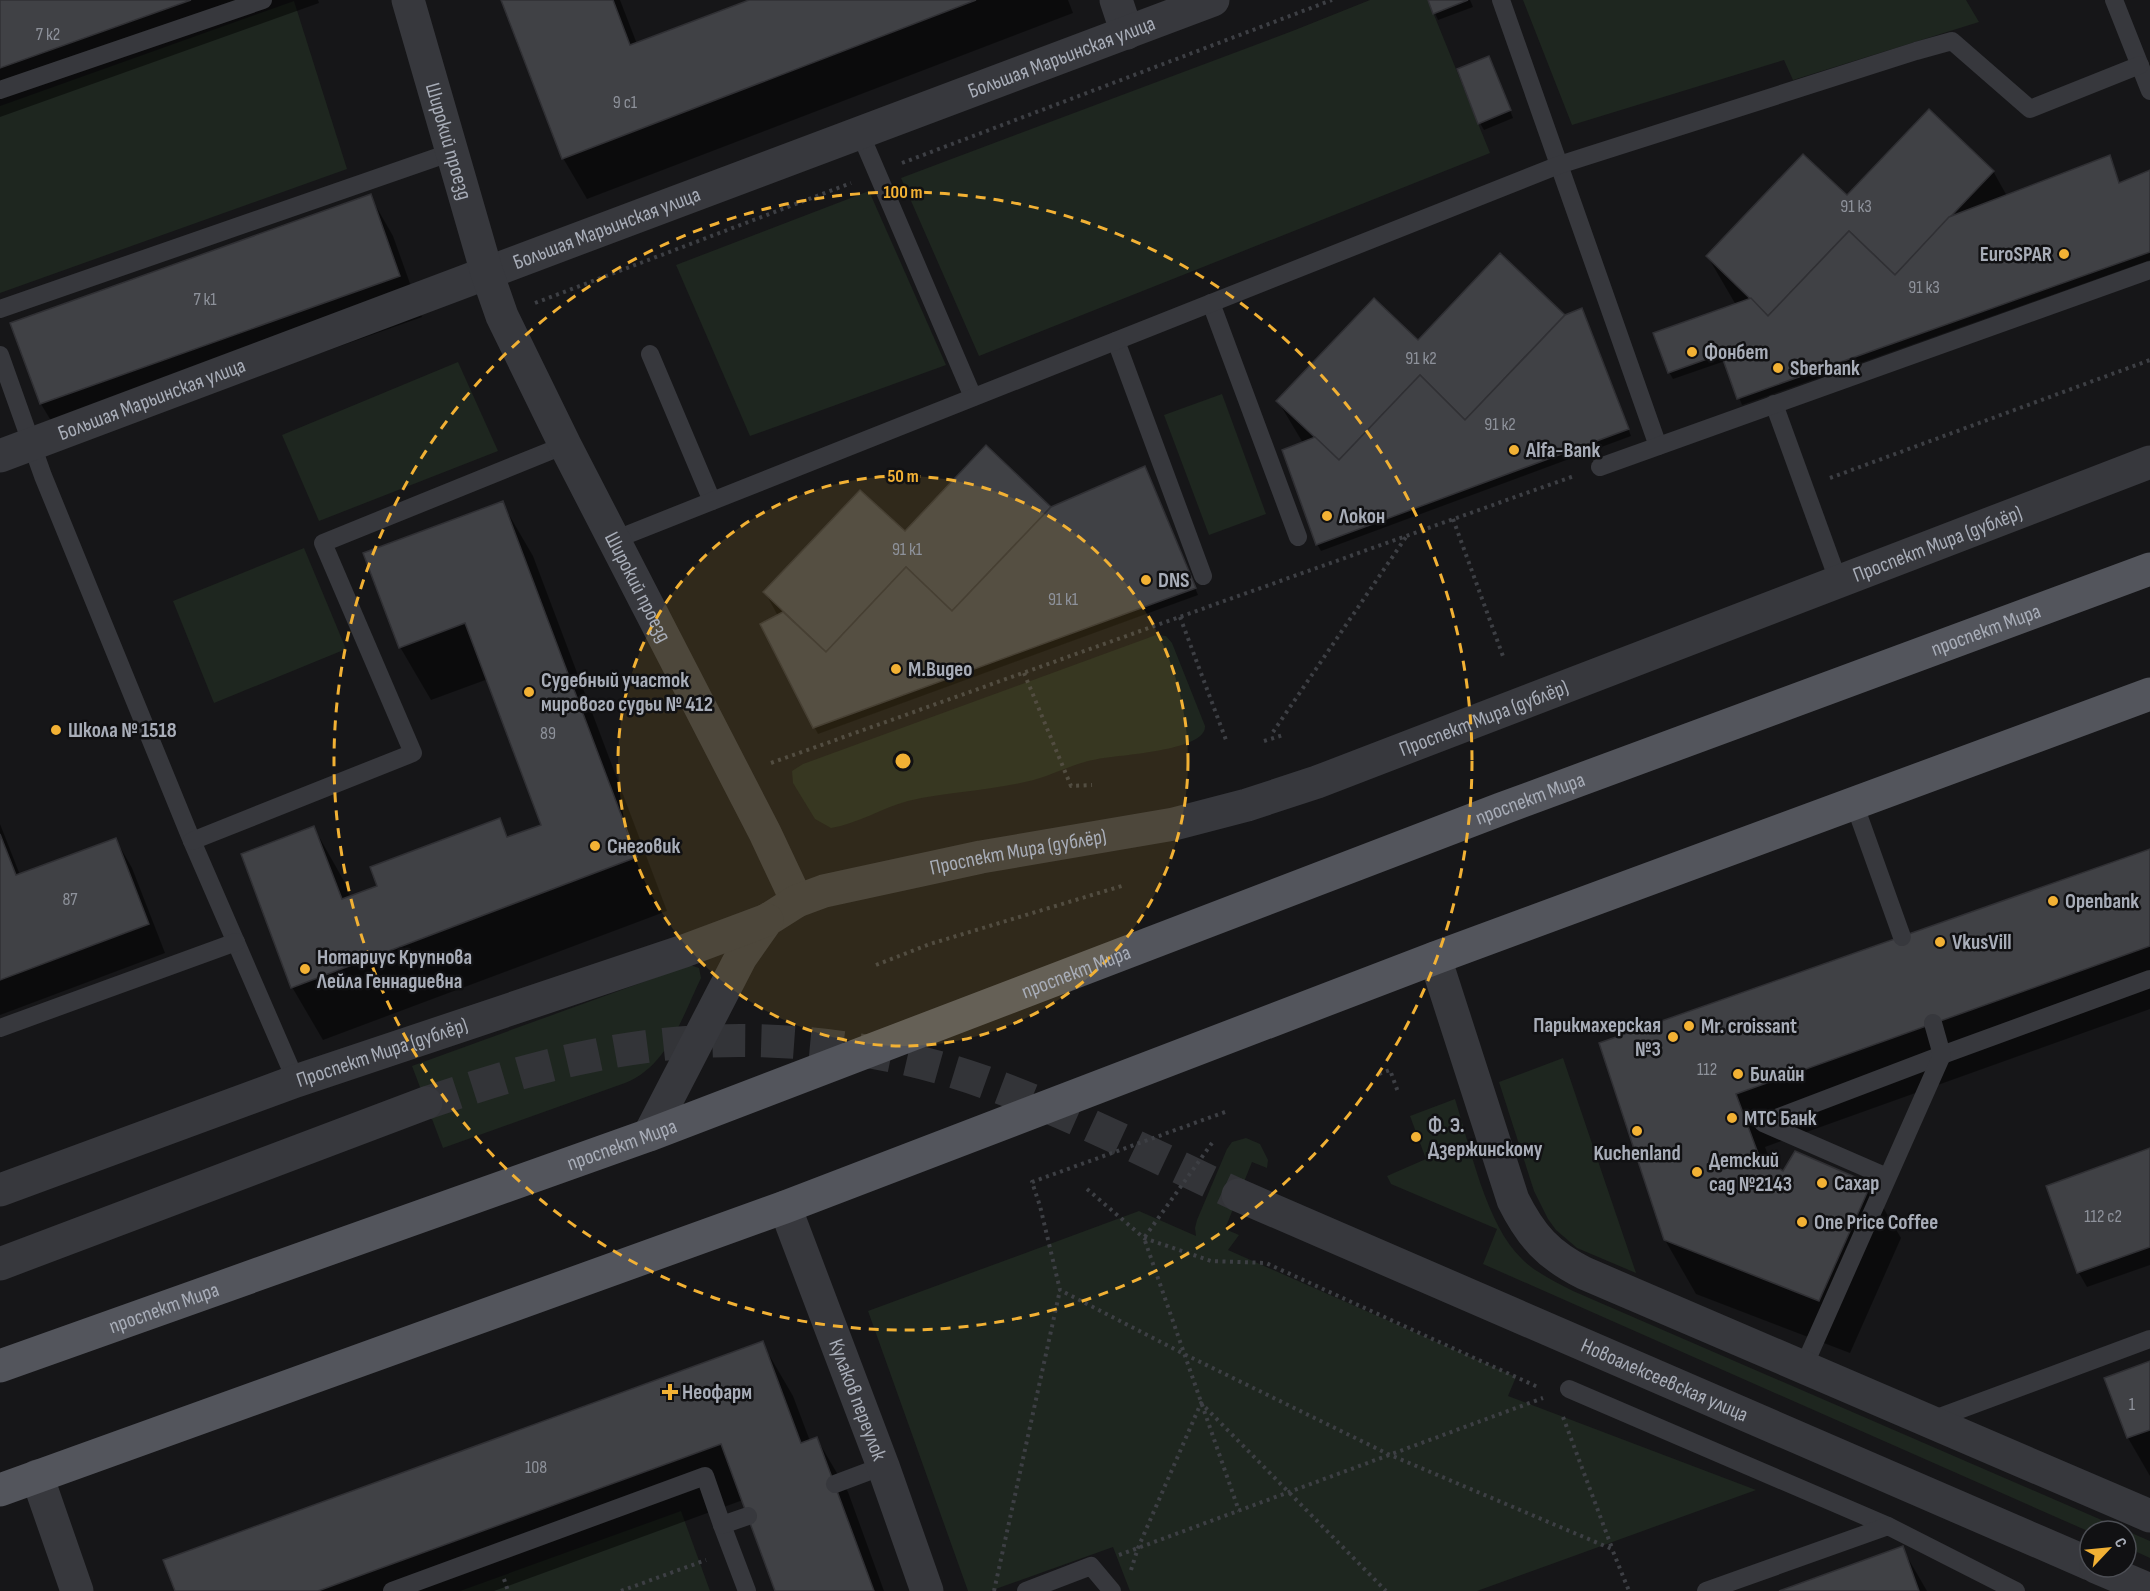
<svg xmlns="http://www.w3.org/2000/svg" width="2150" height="1591" viewBox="0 0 2150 1591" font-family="'Sofia Sans Condensed',sans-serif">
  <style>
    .green { fill: #1e261f }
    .shadow { fill: #0007 }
    .building { fill: #404145; stroke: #303034; stroke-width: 1.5 }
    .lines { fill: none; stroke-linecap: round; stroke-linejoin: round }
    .tertiary-tunnel { stroke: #333438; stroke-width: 33; stroke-dasharray: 33 16; stroke-linecap: butt }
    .path { stroke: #3d3f44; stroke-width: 4; stroke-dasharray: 3 4.5; stroke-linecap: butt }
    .service { stroke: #37383d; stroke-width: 18 }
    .minor { stroke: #37383d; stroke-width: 33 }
    .tertiary { stroke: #37383d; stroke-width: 33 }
    .primary { stroke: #53555c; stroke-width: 33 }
    .ring { fill: none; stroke: #f2b134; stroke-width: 3; stroke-dasharray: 10 8 }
    .poi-dot { fill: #f2b134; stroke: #111113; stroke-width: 2 }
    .labels { text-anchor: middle; stroke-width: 5; stroke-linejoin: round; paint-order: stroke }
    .number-label { font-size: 18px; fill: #8e929b }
    .street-label { font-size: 21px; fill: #a8adb8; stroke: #111113 }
    .poi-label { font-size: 21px; font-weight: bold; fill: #a8adb8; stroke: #111113; text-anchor: start }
    .centre { fill: #f2b134; stroke: #111113; stroke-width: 3 }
    .ring-label { font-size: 18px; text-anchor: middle; font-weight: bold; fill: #f2b134; stroke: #111113; stroke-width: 5; stroke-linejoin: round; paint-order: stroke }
  </style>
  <rect width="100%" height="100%" fill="#161618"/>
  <!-- green -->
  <g class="green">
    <polygon points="1370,0 1428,0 1490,153 979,356 901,178 1295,30"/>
    <polygon points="1523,0 1966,0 1979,22 1793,80 1784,60 1572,125"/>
    <polygon points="294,1 347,169 0,293 0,106"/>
    <polygon points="869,191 946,365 750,436 676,265"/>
    <polygon points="458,362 498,451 319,521 282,435"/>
    <polygon points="1222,394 1266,514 1209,535 1164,415"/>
    <polygon points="304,548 346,649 214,703 173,601"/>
    <path d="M1156,635L1166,636L1172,643L1205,726C1207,751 1118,755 1098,759C1073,763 1050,777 1025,782C986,791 946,792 908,801C882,808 857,824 831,828L815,819L793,783L792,771L803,764Z"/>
    <path d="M690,965L699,968L701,978C682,1017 668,1066 625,1083L443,1148L412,1066Z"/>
    <polygon points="1563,1058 1636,1273 1577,1248 1556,1230 1548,1219 1534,1191 1499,1082"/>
    <path d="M1455,1099C1470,1146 1486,1225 1522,1259C1536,1273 1556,1282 1573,1291L2150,1541V1558L2126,1547V1531L2090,1532L1483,1264L1497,1229L1391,1184L1387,1176L1426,1159L1410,1116Z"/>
    <polygon points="1246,1138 1260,1144 1268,1160 1267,1168 1252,1162 1225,1229 1239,1235 1228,1250 1516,1377 1508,1396 1756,1490 1477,1591 1130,1591 1113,1547 990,1591 968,1591 868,1311 1139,1211 1196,1236 1195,1228 1197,1220 1227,1149 1232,1142"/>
    <polygon points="681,1511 710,1591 460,1591"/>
  </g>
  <!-- shadow -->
  <g class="shadow">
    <polygon points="0,0 318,0 319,3 0,117"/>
    <polygon points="503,0 620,0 637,44 753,0 1068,0 1073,13 587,199 563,158"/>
    <polygon points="1429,0 1470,0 1473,7 1438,20"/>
    <polygon points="1492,65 1513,118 1484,130 1480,123"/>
    <polygon points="2109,157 2120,184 2150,172 2150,260 1742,405 1725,361 1673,379 1669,372 1736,305 1708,257 1847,198 1993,171 2007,196"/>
    <polygon points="370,196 393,236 422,317 65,444 41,404 12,323"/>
    <polygon points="1582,310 1631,436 1321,551 1317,544 1303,443 1278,401 1418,342 1564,318"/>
    <polygon points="1148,475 1198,595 818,734 762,625 778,616 765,592 905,533 1051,508"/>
    <polygon points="502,503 533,556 667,911 323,1040 292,987 314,828 344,881 351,898 379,887 499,820 509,838 543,825 488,679 431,700 400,647"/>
    <polygon points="0,824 20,875 116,840 132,868 165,953 0,1015"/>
    <polygon points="2150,849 2150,1009 1765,1147 1772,1166 1784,1173 1870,1185 1901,1238 1850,1353 1696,1294 1665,1240 1601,1044"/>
    <polygon points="2150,1150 2150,1265 2087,1287 2079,1273 2048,1186"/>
    <polygon points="762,1343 793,1396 810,1441 817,1439 848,1492 884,1591 777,1591 743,1500 494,1591 176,1591"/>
    <polygon points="2150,1362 2150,1476 2128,1438"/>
    <polygon points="1902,1548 1927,1591 1783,1591"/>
  </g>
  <!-- building -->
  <g class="building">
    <polygon points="0,0 191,0 0,68"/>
    <polygon points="501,0 613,0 630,45 749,0 976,0 562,159"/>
    <polygon points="1428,0 1468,0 1433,14"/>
    <polygon points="1489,56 1511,110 1478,124 1457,69"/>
    <polygon points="1929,109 1994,171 1895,275 1849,231 1768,316 1706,256 1803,154 1847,195"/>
    <polygon points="2110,155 2119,183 2150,170 2150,252 1737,399 1721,354 1668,373 1653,333 1751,298 1768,316 1849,231 1895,275 1949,217"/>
    <polygon points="371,194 400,276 40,404 10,323"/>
    <polygon points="1500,253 1565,315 1465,420 1420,375 1339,460 1276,401 1374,298 1418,340"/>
    <polygon points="1582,308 1629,429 1316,545 1282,450 1315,437 1339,460 1420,375 1465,420 1565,315"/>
    <polygon points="986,445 1051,507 952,611 906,567 826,652 763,592 860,490 905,531"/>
    <polygon points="1145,466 1196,588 813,728 760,624 783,612 826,652 906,567 952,611 1051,507"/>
    <polygon points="503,501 637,857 291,988 241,854 314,826 342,899 377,886 370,867 500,818 507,837 541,825 465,623 399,648 363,553"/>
    <polygon points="0,834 16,875 116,838 149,924 0,980"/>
    <polygon points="2150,849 2150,946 1736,1094 1759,1156 1783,1171 1795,1151 1871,1184 1819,1301 1664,1240 1599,1043"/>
    <polygon points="2150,1148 2150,1247 2077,1273 2046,1186"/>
    <polygon points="763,1341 801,1443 817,1437 874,1591 775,1591 721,1444 318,1591 175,1591 163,1560"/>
    <polygon points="2150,1361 2150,1430 2127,1438 2104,1378"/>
    <polygon points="1903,1546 1919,1591 1779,1591"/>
  </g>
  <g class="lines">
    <!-- tertiary-tunnel -->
    <path class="tertiary-tunnel" d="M426,1103C480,1085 535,1067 591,1056C721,1028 865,1038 990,1084C1075,1115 1156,1157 1238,1195"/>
    <!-- path -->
    <g class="path">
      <polyline points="902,163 1332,0"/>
      <polyline points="535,303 851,183"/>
      <polyline points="1830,478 2150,360"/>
      <polyline points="1453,519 1504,659"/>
      <polyline points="1180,617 1226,740"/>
      <polyline points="1024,673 1071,786 1092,785"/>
      <polyline points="1273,732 1406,537"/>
      <polyline points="1264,741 1283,735"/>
      <polyline points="771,763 1574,476"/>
      <polyline points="876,965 930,944 1125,885"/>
      <polyline points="1379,1074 1390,1070 1398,1092"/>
      <polyline points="1225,1112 1032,1182 1040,1206 1060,1290 1184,1354 1388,1454 1612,1549 1629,1591"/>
      <polyline points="1212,1143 1144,1238 1239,1511"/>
      <polyline points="1087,1189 1144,1238 1211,1261 1266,1263 1540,1388"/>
      <polyline points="1563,1417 1612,1548"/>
      <polyline points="1119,1555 1543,1398"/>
      <polyline points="1131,1570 1138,1548 1201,1403 1386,1591"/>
      <polyline points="504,1579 508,1591"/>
      <polyline points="621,1591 706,1560"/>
      <polyline points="994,1591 1060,1290"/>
    </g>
    <!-- service -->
    <g class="service">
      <polyline points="1501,0 1658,446"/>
      <polyline points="2114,0 2150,91"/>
      <polyline points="0,90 263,0"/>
      <polyline points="860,133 973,397"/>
      <polyline points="1211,303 1298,537"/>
      <polyline points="0,309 452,152"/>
      <polyline points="1116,341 1203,576"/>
      <polyline points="650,354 712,501"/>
      <polyline points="0,355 43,476 192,841 296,1081"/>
      <polyline points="1774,404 1838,580"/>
      <polyline points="1600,467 2150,270"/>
      <polyline points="614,540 1559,165 1916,51 1952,41 2030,109 2140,65"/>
      <polyline points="1854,803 1902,937"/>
      <polyline points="192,841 413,753 323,543 565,445"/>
      <polyline points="0,1028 236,942"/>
      <polyline points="1887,1177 1763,1123 1942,1055 2150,979"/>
      <polyline points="1804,1366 1942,1055 1933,1023"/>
      <polyline points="1569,1389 1888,1526"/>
      <polyline points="1929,1421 2150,1339"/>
      <polyline points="835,1484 883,1466"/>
      <polyline points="722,1525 747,1591"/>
      <polyline points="392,1591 705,1476 722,1525 748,1516"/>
      <polyline points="1026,1591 1091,1566 1112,1591"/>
      <polyline points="1706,1591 1888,1526 2016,1591"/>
    </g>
    <!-- minor -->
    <g class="minor">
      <polyline points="1116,0 1127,33"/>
      <path id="s1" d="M0,456L1213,0"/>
      <path id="s2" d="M785,1207L883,1466L927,1591"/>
    </g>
    <!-- tertiary -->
    <g class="tertiary">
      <path id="s3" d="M408,0L487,273L502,316L565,445L765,833L797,901"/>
      <path d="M1435,958L1513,1200C1531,1236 1548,1255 1584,1273L2150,1516"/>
      <path id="s4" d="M649,1135L741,957L767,920L797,901L824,891L981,857L1174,824L1247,805L1317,782L2150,462"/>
      <path id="s5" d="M0,1190L296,1081L684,951L767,920"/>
      <path id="s6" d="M1238,1195L2090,1564"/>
      <polyline points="0,1264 426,1103"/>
      <polyline points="37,1476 77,1591"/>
      <polyline points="2096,1567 2150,1590"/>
    </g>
    <!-- primary -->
    <g class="primary">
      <path id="s7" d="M0,1366L649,1135L1501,809L2150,569"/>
      <polyline points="0,1490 785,1207 1435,958 2150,694"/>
    </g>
  </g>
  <!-- distance rings -->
  <circle cx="903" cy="761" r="285" fill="#f2b134" fill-opacity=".12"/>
  <g class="ring">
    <circle cx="903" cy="761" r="285"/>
    <circle cx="903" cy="761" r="569"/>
  </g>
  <!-- markers -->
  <g class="poi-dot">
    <circle cx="2064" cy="254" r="6"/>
    <circle cx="1692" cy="352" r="6"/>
    <circle cx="1778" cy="368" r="6"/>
    <circle cx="1514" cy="450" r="6"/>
    <circle cx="1327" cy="516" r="6"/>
    <circle cx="1146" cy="580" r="6"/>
    <circle cx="896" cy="669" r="6"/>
    <circle cx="529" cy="692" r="6"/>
    <circle cx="56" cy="730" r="6"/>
    <circle cx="595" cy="846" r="6"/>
    <circle cx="2053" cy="901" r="6"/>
    <circle cx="1940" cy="942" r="6"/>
    <circle cx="305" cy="969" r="6"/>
    <circle cx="1689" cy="1026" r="6"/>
    <circle cx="1673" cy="1037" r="6"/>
    <circle cx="1738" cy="1074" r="6"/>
    <circle cx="1732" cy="1118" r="6"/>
    <circle cx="1637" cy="1131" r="6"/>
    <circle cx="1416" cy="1137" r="6"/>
    <circle cx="1697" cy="1172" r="6"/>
    <circle cx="1822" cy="1183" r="6"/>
    <circle cx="1802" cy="1222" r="6"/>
    <path d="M667 1383h6v6h6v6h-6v6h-6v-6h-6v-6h6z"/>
  </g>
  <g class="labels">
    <!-- number labels -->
    <g class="number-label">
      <text x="48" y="40">7 к2</text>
      <text x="625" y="108">9 с1</text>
      <text x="1856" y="212">91 к3</text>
      <text x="1924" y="293">91 к3</text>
      <text x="205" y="305">7 к1</text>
      <text x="1421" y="364">91 к2</text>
      <text x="1500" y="430">91 к2</text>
      <text x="907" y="555">91 к1</text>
      <text x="1063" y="605">91 к1</text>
      <text x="548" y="739">89</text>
      <text x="70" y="905">87</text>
      <text x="1707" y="1075">112</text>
      <text x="2103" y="1222">112 с2</text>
      <text x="2132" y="1410">1</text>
      <text x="536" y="1473">108</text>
    </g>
    <!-- street labels -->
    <g class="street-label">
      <text dy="7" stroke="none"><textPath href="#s1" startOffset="1134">Большая Марьинская улица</textPath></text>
      <text dy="7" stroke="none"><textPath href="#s3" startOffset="147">Широкий проезд</textPath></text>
      <text dy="7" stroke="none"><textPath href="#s1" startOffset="648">Большая Марьинская улица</textPath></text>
      <text dy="7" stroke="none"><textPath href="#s1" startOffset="162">Большая Марьинская улица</textPath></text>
      <text dy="7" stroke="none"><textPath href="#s4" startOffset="1480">Проспект Мира (дублёр)</textPath></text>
      <text dy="7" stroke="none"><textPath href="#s3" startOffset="633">Широкий проезд</textPath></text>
      <text dy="7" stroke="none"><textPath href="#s7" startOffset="2118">проспект Мира</textPath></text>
      <text dy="7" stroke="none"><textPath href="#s4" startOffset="994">Проспект Мира (дублёр)</textPath></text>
      <text dy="7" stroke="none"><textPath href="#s7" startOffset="1632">проспект Мира</textPath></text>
      <text dy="7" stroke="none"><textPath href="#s4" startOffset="508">Проспект Мира (дублёр)</textPath></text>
      <text dy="7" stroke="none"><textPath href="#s7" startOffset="1146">проспект Мира</textPath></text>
      <text dy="7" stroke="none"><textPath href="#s5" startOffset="406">Проспект Мира (дублёр)</textPath></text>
      <text dy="7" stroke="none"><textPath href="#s7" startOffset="660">проспект Мира</textPath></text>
      <text dy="7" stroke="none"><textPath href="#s7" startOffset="174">проспект Мира</textPath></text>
      <text dy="7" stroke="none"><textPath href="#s6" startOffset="465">Новоалексеевская улица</textPath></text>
      <text dy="7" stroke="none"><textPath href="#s2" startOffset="206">Кулаков переулок</textPath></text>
    </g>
    <!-- poi labels -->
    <g class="poi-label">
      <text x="2052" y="261" text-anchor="end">EuroSPAR</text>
      <text x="1704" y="359">Фонбет</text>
      <text x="1790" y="375">Sberbank</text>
      <text x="1526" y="457">Alfa-Bank</text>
      <text x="1339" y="523">Локон</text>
      <text x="1158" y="587">DNS</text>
      <text x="908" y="676">М.Видео</text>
      <text x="541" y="687">Судебный участок<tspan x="541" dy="24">мирового судьи № 412</tspan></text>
      <text x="68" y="737">Школа № 1518</text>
      <text x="607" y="853">Снеговик</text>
      <text x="2065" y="908">Openbank</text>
      <text x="1952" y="949">VkusVill</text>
      <text x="317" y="964">Нотариус Крупнова<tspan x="317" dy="24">Лейла Геннадиевна</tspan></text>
      <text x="1661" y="1032" text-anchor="end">Парикмахерская<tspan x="1661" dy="24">№3</tspan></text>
      <text x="1701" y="1033">Mr. croissant</text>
      <text x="1750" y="1081">Билайн</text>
      <text x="1744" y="1125">МТС Банк</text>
      <text x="1428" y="1132">Ф. Э.<tspan x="1428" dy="24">Дзержинскому</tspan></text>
      <text x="1637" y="1160" text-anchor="middle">Kuchenland</text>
      <text x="1709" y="1167">Детский<tspan x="1709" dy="24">сад №2143</tspan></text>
      <text x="1834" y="1190">Сахар</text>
      <text x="1814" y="1229">One Price Coffee</text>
      <text x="682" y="1399">Неофарм</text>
    </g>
  </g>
  <circle cx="903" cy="761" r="9" class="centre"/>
  <g class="ring-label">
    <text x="903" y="198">100 m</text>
    <text x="903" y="482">50 m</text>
  </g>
  <!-- north arrow -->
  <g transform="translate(2108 1549) rotate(64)"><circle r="28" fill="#111113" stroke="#4d4f55" stroke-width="1.5"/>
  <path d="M0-4.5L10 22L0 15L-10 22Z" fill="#f2b134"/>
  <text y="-9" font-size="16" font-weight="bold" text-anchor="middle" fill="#a8adb8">С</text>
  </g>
</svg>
